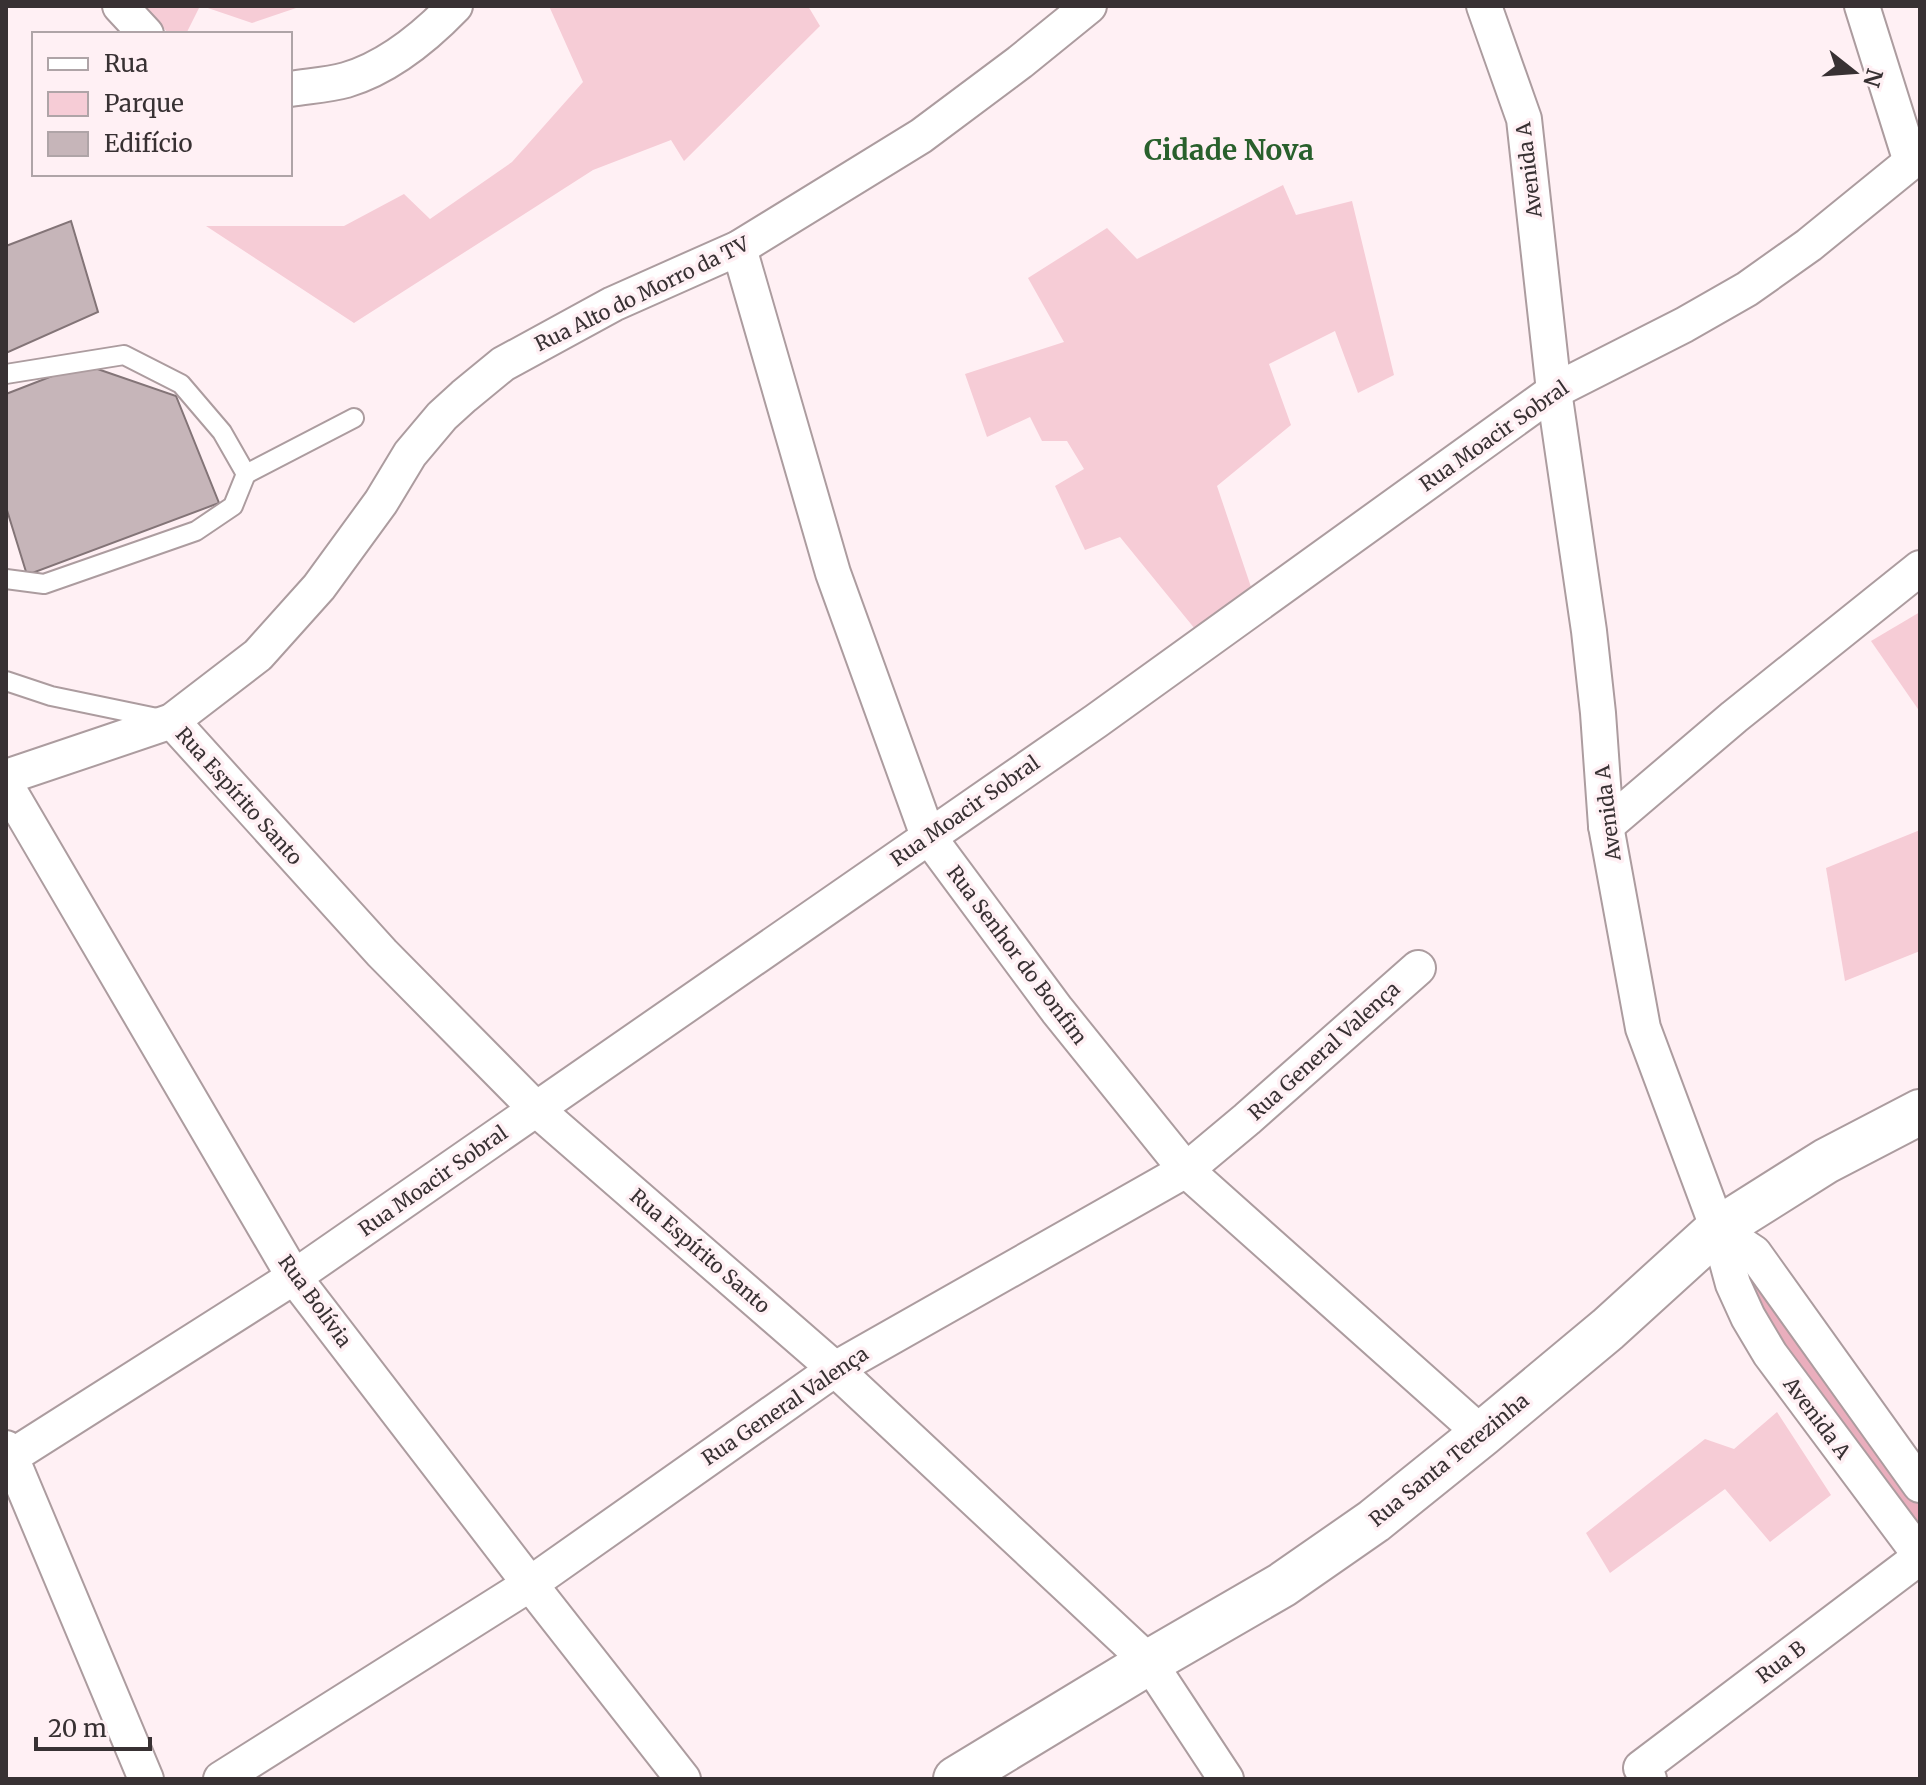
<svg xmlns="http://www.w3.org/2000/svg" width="1926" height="1785" viewBox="0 0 1926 1785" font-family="Merriweather,serif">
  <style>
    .green { fill: #f6ccd6 }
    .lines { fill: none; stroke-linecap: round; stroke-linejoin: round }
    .canal { stroke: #eaaebd; stroke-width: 40 }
    .building { fill: #c6b5b9; stroke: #837477; stroke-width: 2 }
    .service-casing { stroke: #ac9c9f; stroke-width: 22 }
    .minor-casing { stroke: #ac9c9f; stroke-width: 38 }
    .tertiary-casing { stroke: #ac9c9f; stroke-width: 48 }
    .service { stroke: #fff; stroke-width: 18 }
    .minor { stroke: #fff; stroke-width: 34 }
    .tertiary { stroke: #fff; stroke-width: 44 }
    .labels { text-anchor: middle; stroke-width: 7; stroke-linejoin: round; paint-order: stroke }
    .street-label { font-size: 20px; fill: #383133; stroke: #fff0f4 }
    .district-label { font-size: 28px; font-weight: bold; fill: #29602c; stroke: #fff0f4 }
  </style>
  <rect width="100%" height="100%" fill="#fff0f4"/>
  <!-- green -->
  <g class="green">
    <polygon points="144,6 200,6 186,34 169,34"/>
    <polygon points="202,6 302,6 252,23"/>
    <polygon points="549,6 808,6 820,26 684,161 671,140 593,170 354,323 206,226 344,226 404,194 430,219 512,162 583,82"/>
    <polygon points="1283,185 1296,215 1352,201 1394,375 1358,393 1335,331 1269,364 1291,425 1217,486 1251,587 1195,629 1120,537 1085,550 1055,486 1084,469 1067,441 1042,441 1030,417 987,437 965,374 1064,342 1028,278 1107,228 1137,259"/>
    <polygon points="1920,612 1920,712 1871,641"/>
    <polygon points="1920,830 1920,951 1845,981 1826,868"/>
    <polygon points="1777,1412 1831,1495 1770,1542 1725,1489 1610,1573 1586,1533 1705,1439 1734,1449"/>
  </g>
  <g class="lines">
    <!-- canal -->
    <polyline class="canal" points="1749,1282 1920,1517"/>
  </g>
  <!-- building -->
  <g class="building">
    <polygon points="71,221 98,312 6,353 6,246"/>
    <polygon points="83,364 176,396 219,503 27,575 6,507 6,394"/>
  </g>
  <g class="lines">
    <!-- service casing -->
    <g class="service-casing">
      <g id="service">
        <polyline points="6,374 124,355 181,384 222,432 246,474 233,506 196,531 44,584 6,579"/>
        <polyline points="246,474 354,418"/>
        <polyline points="6,681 51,696 162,719"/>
      </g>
    </g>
    <!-- minor casing -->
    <g class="minor-casing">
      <g id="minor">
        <polyline points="120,6 146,34"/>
        <polyline points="1484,6 1524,119 1554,391 1589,631 1598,713 1606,826 1643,1028 1718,1229 1733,1284 1748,1317 1770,1354 1920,1555"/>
        <polyline points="1862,6 1911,162"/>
        <path d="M290,89C308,86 328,85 346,80C387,68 426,36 455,6"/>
        <polyline points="739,248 833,573 928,836 1057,1010 1186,1170 1482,1434"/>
        <polyline points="172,721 382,953 536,1109 835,1369 1149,1662 1226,1779"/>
        <polyline points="6,777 172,721 258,655 319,587 381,502 410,454 442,416 464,396 503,364 613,304 739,248 921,136 1020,62 1089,6"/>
        <polyline points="6,785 294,1277 530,1584 683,1779"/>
        <polyline points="1606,826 1734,717 1920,568"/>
        <polyline points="1718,1229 1754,1253 1920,1485"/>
        <polyline points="6,1448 11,1457 146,1779"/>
        <polyline points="6,1460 294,1277 1096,721 1554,391 1684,325 1747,289 1809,245 1911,162 1920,158"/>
        <polyline points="221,1779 530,1584 835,1369 1186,1170 1247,1119 1418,968"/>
        <polyline points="1649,1779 1641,1768 1920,1557"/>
      </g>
    </g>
    <!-- tertiary casing -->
    <g class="tertiary-casing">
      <polyline id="tertiary" points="956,1779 1149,1662 1282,1585 1374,1521 1482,1434 1608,1329 1718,1229 1826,1161 1920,1112"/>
    </g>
    <!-- service -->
    <use href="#service" class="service"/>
    <!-- minor -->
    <use href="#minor" class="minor"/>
    <!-- tertiary -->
    <use href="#tertiary" class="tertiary"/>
  </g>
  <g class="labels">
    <!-- street labels -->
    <g class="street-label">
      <text transform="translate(1529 170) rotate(-97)" y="7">Avenida A</text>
      <text transform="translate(642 294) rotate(-26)" y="7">Rua Alto do Morro da TV</text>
      <text transform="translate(1494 436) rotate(-35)" y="7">Rua Moacir Sobral</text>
      <text transform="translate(239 796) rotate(48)" y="7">Rua Espírito Santo</text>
      <text transform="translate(965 811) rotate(-35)" y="7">Rua Moacir Sobral</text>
      <text transform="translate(1608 813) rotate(-97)" y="7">Avenida A</text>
      <text transform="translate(1017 955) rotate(53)" y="7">Rua Senhor do Bonfim</text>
      <text transform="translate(1324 1051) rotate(-42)" y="7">Rua General Valença</text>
      <text transform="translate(433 1181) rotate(-35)" y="7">Rua Moacir Sobral</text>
      <text transform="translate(700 1251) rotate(41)" y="7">Rua Espírito Santo</text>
      <text transform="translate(315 1301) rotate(54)" y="7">Rua Bolívia</text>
      <text transform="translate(785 1406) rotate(-34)" y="7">Rua General Valença</text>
      <text transform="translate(1817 1418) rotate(53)" y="7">Avenida A</text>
      <text transform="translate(1449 1460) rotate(-39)" y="7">Rua Santa Terezinha</text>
      <text transform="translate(1781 1662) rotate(-37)" y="7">Rua B</text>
    </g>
    <!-- district labels -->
    <g class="district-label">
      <text x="1229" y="160">Cidade Nova</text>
    </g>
  </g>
  <!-- border -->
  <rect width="1926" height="1785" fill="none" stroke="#383133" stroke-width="16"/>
  <!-- legend -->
  <rect x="32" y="32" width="260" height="144" fill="#fff0f4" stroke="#afa4a7" stroke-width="2"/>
  <rect x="48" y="58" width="40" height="12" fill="#ffffff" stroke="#afa4a7" stroke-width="2"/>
  <text x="104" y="72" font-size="24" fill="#383133">Rua</text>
  <rect x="48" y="92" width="40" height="24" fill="#f6ccd6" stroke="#afa4a7" stroke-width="2"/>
  <text x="104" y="112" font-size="24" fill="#383133">Parque</text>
  <rect x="48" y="132" width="40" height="24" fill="#c6b5b9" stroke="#afa4a7" stroke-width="2"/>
  <text x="104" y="152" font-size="24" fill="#383133">Edifício</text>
  <!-- north arrow -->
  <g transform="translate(1854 72) rotate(107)" stroke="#fff0f4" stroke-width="6" paint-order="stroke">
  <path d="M0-6L14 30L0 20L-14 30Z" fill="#383133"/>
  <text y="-12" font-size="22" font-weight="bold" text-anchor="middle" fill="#383133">N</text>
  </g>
  <!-- scale -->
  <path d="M36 1737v12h114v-12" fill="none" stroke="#383133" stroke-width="4"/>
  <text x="48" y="1737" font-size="24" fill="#383133" stroke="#fff0f4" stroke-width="6" paint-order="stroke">20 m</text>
</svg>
